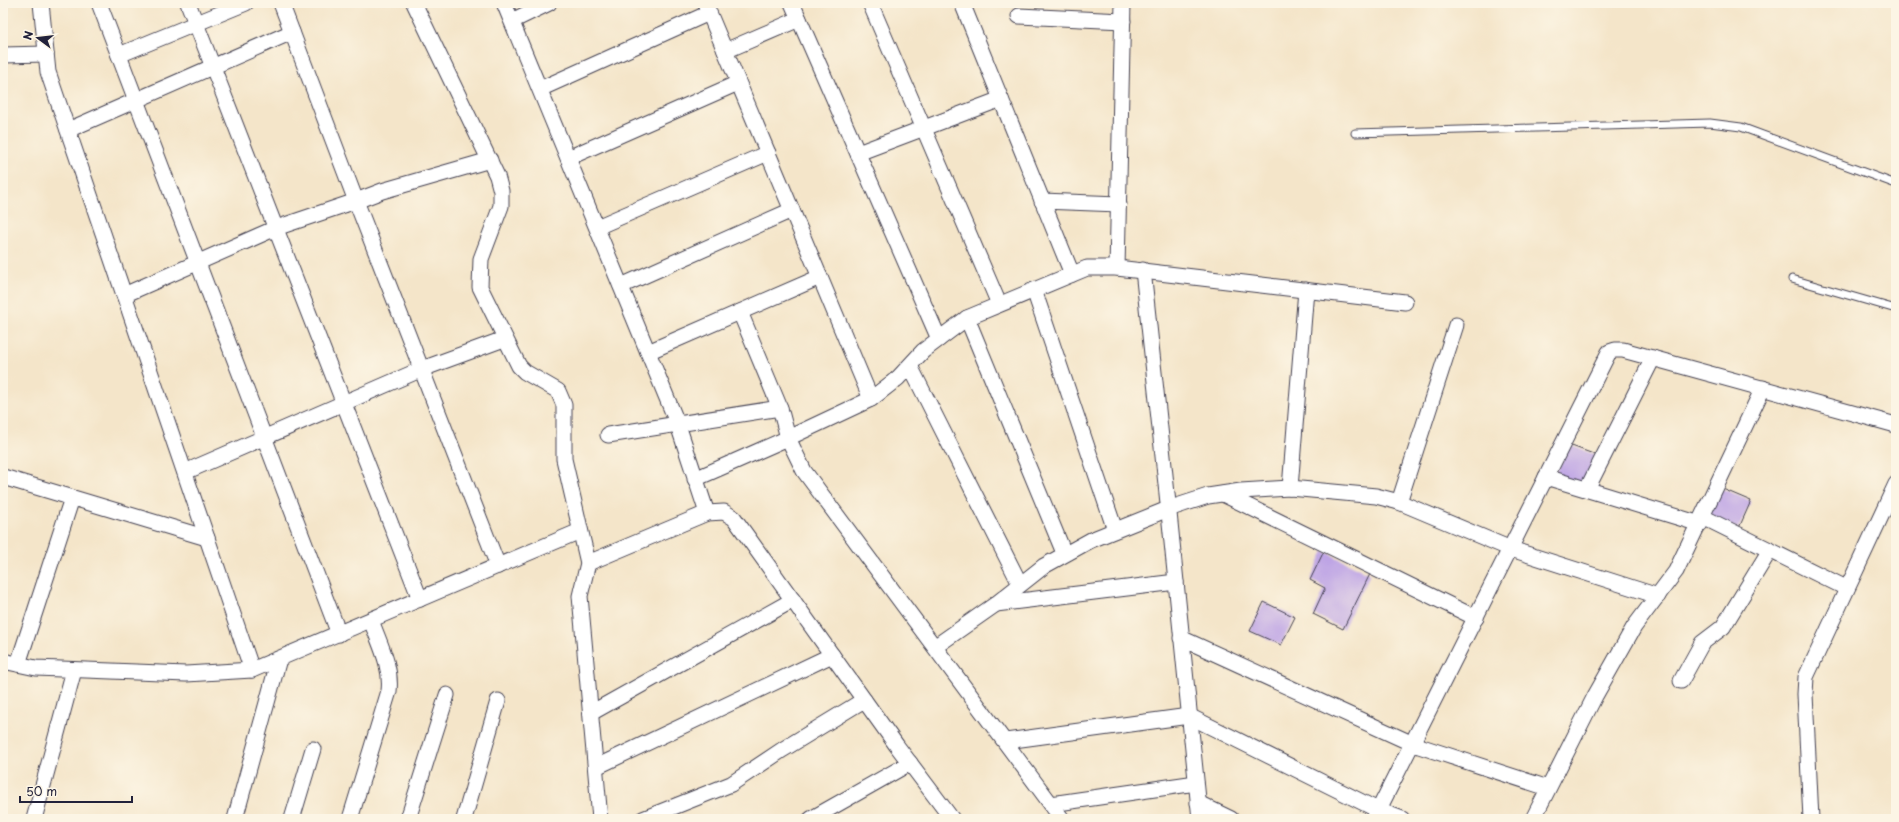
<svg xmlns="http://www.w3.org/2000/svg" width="1899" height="822" viewBox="0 0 1899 822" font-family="'Playpen Sans',sans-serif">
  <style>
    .building { fill: #bea4e5 }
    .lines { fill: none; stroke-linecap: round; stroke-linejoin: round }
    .lane-casing { stroke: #423f50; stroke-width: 9 }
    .street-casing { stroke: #423f50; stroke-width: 17 }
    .lane { stroke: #fff; stroke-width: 7 }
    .street { stroke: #fff; stroke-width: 15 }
  </style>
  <rect width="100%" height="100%" fill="#fcf5e5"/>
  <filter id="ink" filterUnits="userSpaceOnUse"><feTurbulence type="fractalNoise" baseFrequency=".025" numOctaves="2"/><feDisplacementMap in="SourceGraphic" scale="8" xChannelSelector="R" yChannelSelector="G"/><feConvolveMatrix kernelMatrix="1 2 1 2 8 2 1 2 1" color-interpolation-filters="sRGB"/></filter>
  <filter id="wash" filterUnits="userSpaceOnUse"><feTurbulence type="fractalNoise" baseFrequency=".012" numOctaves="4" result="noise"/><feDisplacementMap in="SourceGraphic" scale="16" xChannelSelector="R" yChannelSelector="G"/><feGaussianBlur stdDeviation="0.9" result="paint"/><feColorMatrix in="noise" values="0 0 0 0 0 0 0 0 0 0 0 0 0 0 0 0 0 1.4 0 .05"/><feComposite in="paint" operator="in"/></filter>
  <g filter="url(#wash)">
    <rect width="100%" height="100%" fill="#f4e5c9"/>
    <g id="blocks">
      <!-- building -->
      <g class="building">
        <polygon points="1569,445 1599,456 1587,487 1555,475"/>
        <polygon points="1718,487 1751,501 1738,530 1706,515"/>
        <polygon points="1324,551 1370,574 1343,629 1313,614 1325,588 1310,580"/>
        <polygon points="1264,602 1295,617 1281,645 1250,631"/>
      </g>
    </g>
  </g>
  <g filter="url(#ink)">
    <use href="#blocks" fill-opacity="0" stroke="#423f50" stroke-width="1"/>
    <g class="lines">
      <!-- lane casing -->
      <g class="lane-casing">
        <g id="lane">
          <polyline points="1355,133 1710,123 1741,127 1896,184"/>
          <polyline points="1792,279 1896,309"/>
        </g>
      </g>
      <!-- street casing -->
      <g class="street-casing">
        <g id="street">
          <polyline points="41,3 48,72 252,670"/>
          <polyline points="99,3 339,634"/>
          <polyline points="188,3 420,599"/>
          <polyline points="281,3 356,201 498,566"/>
          <polyline points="414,3 497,176 501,191 501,206 481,259 480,287 519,366 525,372 558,391 564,405 564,459 588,563 580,596 600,819"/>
          <polyline points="504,3 678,425 707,513"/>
          <polyline points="705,3 871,399"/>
          <polyline points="792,3 939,339 967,318 1087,268 1117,268 1405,302"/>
          <polyline points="870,3 999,304"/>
          <polyline points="962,3 1072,274"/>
          <polyline points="1019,16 1123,21"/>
          <polyline points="512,21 549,3"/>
          <polyline points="725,51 799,19"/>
          <polyline points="3,55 46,54"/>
          <polyline points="119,55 246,3"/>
          <polyline points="540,89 709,13"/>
          <polyline points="68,130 292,32"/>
          <polyline points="858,153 1001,99"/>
          <polyline points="568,158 738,83"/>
          <polyline points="1042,201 1119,204"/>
          <polyline points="597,227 768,153"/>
          <polyline points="1117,268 1123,3"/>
          <polyline points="1143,270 1168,503 1200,819"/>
          <polyline points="621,286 792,210"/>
          <polyline points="1034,290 1115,530"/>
          <polyline points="124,295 276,228 356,201 382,191 490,160"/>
          <polyline points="740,312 780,408 788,438 804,471 1062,819"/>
          <polyline points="967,318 1064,553"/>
          <polyline points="648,352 820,277"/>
          <polyline points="910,366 1020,584"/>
          <polyline points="608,435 780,408"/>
          <polyline points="185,472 422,369 504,339"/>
          <polyline points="3,477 207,538"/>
          <polyline points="1546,477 1700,524"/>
          <polyline points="695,479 788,438 871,399 898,378 923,351 939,339"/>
          <polyline points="1290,488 1306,290"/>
          <polyline points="1587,489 1653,358"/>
          <polyline points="1223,494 1476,618"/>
          <polyline points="1399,502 1456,325"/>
          <polyline points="1703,517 1846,588"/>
          <polyline points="588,563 707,513 724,512 734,518 897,746 952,819"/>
          <polyline points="996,604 1176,582"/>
          <polyline points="1181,638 1413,744 1548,788"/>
          <polyline points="936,646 996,604 1044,566 1091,540 1168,509 1208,496 1241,491 1290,488 1376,496 1399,502 1511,549 1658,596"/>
          <polyline points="3,661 36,668 186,674 252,670 580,531"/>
          <polyline points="18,664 72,498"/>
          <polyline points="1681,681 1702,643 1723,627 1770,550"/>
          <polyline points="591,713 793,600"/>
          <polyline points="1006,741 1189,716 1378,810 1402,819"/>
          <polyline points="596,767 832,655"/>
          <polyline points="1198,803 1231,819"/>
          <polyline points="1051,804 1196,783"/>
          <polyline points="34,819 74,670"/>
          <polyline points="235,819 279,659"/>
          <polyline points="292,819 313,749"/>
          <path d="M350,819L389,691C392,666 379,643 371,620"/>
          <polyline points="408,819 447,695"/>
          <polyline points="464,819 498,701"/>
          <polyline points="643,819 731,784 782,750 864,700"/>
          <polyline points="811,819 910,763"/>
          <polyline points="1374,819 1609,352 1615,350 1623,350 1896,425"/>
          <polyline points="1533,819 1595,696 1634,627 1676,571 1763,388"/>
          <polyline points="1811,819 1805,694 1806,677 1896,484"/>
        </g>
      </g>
      <!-- lane -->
      <use href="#lane" class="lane"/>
      <!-- street -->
      <use href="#street" class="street"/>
    </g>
  </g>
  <!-- margin -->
  <rect width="1899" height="822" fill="none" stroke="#fcf5e5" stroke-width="16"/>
  <!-- north arrow -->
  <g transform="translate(38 38) rotate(285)" stroke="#fcf5e5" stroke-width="3" paint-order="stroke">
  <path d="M0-3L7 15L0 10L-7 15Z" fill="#22223b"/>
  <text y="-6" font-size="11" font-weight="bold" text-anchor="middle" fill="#22223b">N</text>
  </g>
  <!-- scale -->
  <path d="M20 796v6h112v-6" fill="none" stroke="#22223b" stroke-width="2"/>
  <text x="26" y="796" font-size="12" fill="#22223b" stroke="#fcf5e5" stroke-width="3" paint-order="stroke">50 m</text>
</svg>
